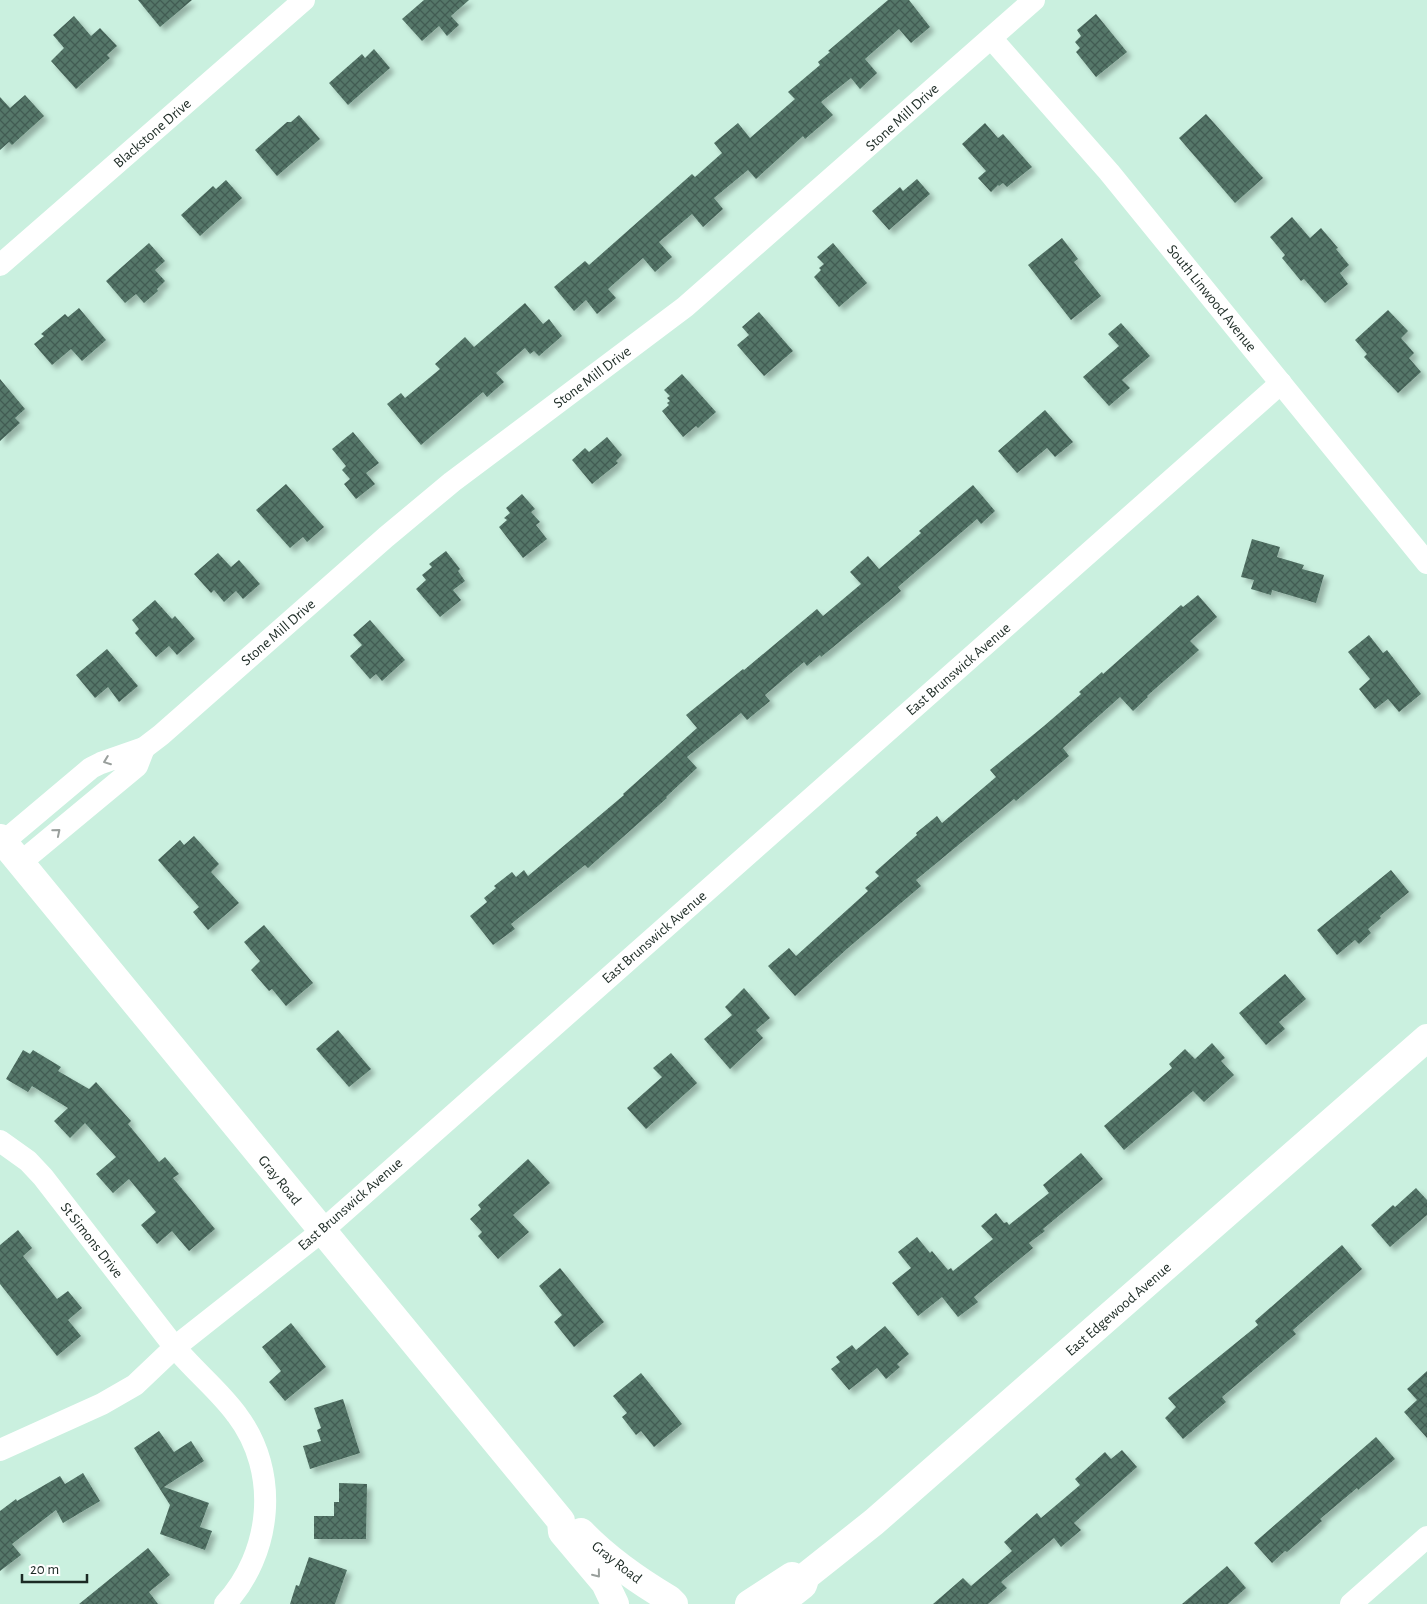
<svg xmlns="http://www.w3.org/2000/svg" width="1427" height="1604" viewBox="0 0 1427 1604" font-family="'Alegreya Sans',sans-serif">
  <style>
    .building { fill: url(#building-cross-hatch); filter: url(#shadow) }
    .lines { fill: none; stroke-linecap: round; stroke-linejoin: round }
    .street { stroke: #fff; stroke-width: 22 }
    .secondary { stroke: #fff; stroke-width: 28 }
    .oneway { stroke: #999f9c }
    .labels { text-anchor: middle; stroke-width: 4; stroke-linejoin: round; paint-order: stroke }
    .street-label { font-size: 15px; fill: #1c2a24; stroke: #fff }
  </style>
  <defs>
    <pattern id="building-cross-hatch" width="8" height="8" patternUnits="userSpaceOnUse" patternTransform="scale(1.25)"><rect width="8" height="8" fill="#557769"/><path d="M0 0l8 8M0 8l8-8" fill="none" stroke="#425c52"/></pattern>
    <filter id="shadow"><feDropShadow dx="4.5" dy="4.5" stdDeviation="2.5" flood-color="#0004"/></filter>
  </defs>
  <rect width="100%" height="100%" fill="#caf0df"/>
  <!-- building -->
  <g class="building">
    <polygon points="138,0 192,0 160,27"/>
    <polygon points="424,0 469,0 451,16 459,25 447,36 439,26 422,41 402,19"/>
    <polygon points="888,0 909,0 930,27 911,43 899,29 865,59 877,73 860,89 851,78 821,102 833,115 805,139 803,136 756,179 748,170 714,198 723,209 703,227 692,214 659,242 672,257 655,272 643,258 608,289 616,298 597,314 586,300 574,311 554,287 585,261 589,265 692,174 695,177 722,153 714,143 738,123 750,138 795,99 788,92 820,65 818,62 830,52 828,51"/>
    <polygon points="1096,14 1127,52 1096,77 1076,52 1080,48 1075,42 1081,36 1077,30"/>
    <polygon points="74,16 91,36 100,28 117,46 107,55 110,58 76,89 51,61 64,48 53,35"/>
    <polygon points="374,49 390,68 348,105 329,83 362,54 365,58"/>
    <polygon points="25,95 44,116 12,145 9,142 0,150 0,97 10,108"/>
    <polygon points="1206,114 1263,178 1235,203 1179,138"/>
    <polygon points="299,115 320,139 277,176 255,150 287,122 291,122"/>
    <polygon points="985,123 998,138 1003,134 1032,167 1007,187 1003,183 999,186 998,185 991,192 978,178 986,171 962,144"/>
    <polygon points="917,179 930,194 889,230 872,211 900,187 903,191"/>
    <polygon points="226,180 242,198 200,236 181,215 213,186 216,189"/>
    <polygon points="1292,217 1310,238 1321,228 1338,248 1336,249 1349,265 1340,273 1348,284 1325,303 1304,279 1301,281 1282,258 1285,255 1270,237"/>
    <polygon points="1062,238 1078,259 1074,262 1101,296 1071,320 1028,265"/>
    <polygon points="149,243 165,261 155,270 165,281 157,289 158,291 144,303 136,294 125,303 106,281"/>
    <polygon points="833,243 867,283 839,307 814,277 821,270 819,268 824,264 817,257"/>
    <polygon points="525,303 543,324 549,319 562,336 539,356 534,351 530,354 525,348 496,373 504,382 487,397 483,392 421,445 387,404 401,393 405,398 440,369 435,364 465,337 474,347"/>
    <polygon points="79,308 106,340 82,361 71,349 52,365 34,344 44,336 41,334 65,314 68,317"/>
    <polygon points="1388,310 1408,331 1401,338 1414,353 1409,358 1421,372 1398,393 1364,357 1367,354 1355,340"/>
    <polygon points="759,312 793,351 764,376 737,345 749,335 742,327"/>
    <polygon points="1121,323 1150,356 1122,380 1130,388 1109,406 1083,377 1119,346 1108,334"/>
    <polygon points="682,374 716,412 698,428 696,426 683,437 662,411 669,405 667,403 670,401 667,398 670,396 664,390"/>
    <polygon points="0,379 25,409 15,418 20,423 0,441"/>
    <polygon points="1045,410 1073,442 1055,457 1047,448 1017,473 998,451"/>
    <polygon points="353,432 379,463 366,473 375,484 356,499 344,484 350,479 342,470 346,466 332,449"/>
    <polygon points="607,437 622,455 616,461 618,463 592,484 572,460 585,448 589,452"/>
    <polygon points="286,484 324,527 307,542 303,537 290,548 256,510"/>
    <polygon points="973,485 995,511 981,524 977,519 898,587 901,591 888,602 821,657 820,655 807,666 804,662 765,695 770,701 747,720 741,713 687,757 697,768 666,797 667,798 588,868 585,865 511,924 515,929 493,945 470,916 487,902 484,898 496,888 494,886 512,872 516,877 524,870 528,876 624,795 623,794 697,728 686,715 743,669 744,670 817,609 823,616 861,584 850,572 868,556 879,569 921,533 919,531"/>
    <polygon points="522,494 535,509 531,512 540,522 536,525 547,539 523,558 499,527 507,520 504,518 510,513 506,508"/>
    <polygon points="1252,539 1280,547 1277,557 1304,565 1302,569 1324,575 1316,603 1272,590 1271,595 1251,589 1254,580 1241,577"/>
    <polygon points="446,551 460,569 458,571 465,581 453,590 461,600 440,617 416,589 426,580 422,575 432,567 429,564"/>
    <polygon points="218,553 231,567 239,560 260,584 243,599 236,591 224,602 214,590 211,593 194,574"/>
    <polygon points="1198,595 1217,617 1190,641 1199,650 1147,696 1148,697 1133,711 1120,697 1063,748 1069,756 1016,801 1014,799 916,880 921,886 848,948 795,996 768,966 789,948 796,956 868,891 865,888 879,876 875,872 917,835 916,833 937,816 942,823 996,777 990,770 1044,726 1081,694 1079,692 1102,672 1103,674 1181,605 1183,607"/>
    <polygon points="155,600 172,619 175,616 195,639 177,655 169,646 156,657 135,633 139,629 132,620"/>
    <polygon points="370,620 405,660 382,681 376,674 370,679 350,656 362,645 353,635"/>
    <polygon points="1369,635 1383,653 1387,650 1421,694 1399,712 1388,699 1375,709 1359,689 1370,679 1348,652"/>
    <polygon points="107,649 138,686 119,702 108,687 95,698 76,675"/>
    <polygon points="194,836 219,864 211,872 239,903 208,930 193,912 199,907 158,860 180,840 184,845"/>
    <polygon points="1391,870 1409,892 1380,916 1381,918 1368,929 1371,933 1359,944 1355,940 1337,955 1317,930"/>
    <polygon points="264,925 313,983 286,1006 272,989 269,991 251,970 260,961 244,942"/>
    <polygon points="1285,974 1306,999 1279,1022 1285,1029 1266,1045 1239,1013"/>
    <polygon points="744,988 770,1018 756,1030 763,1038 730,1069 704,1039 732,1015 725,1007"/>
    <polygon points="338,1030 371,1069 349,1087 316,1049"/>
    <polygon points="1212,1043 1225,1058 1221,1061 1234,1075 1204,1102 1193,1091 1124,1150 1104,1126 1172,1068 1169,1064 1185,1049 1195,1059"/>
    <polygon points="23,1050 30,1054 33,1050 61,1067 58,1071 89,1089 96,1082 131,1121 128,1124 159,1162 165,1157 179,1174 173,1178 215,1229 189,1251 172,1231 157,1244 141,1225 156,1212 129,1179 113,1193 96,1174 116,1157 85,1123 70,1138 54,1121 68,1108 32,1086 28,1092 6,1079"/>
    <polygon points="671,1053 697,1083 646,1129 627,1108 662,1077 653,1068"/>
    <polygon points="1081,1153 1103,1179 1043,1229 1045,1231 1029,1243 1033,1248 974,1297 978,1302 958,1317 942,1297 918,1316 892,1283 911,1268 898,1252 917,1237 930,1253 932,1251 948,1270 951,1268 953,1271 993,1239 981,1226 996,1213 1004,1223 1007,1222 1009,1225 1049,1193 1043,1185"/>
    <polygon points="528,1159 550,1183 513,1215 529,1232 498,1259 478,1236 482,1232 470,1219 481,1209 478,1205"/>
    <polygon points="1416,1188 1427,1200 1427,1215 1390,1247 1371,1225 1393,1205 1395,1207"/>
    <polygon points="18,1230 32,1248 23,1256 57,1299 68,1291 82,1308 68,1320 81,1336 57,1356 0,1284 0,1245"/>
    <polygon points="1342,1245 1362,1269 1293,1330 1296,1334 1222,1397 1226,1402 1183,1439 1165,1418 1176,1407 1168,1398 1258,1325 1255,1321"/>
    <polygon points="560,1268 604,1322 574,1347 554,1322 562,1315 539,1286"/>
    <polygon points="291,1323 326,1367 285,1401 269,1382 281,1371 262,1347"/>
    <polygon points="885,1326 909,1354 897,1364 900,1367 886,1379 877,1368 849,1390 831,1369 840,1362 836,1357 852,1345 856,1350"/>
    <polygon points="1427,1371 1427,1438 1404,1412 1417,1400 1407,1389"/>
    <polygon points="641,1373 682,1424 654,1447 641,1431 636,1435 622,1417 627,1413 613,1396"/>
    <polygon points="343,1399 360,1453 310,1469 303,1446 321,1441 317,1430 321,1428 314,1408"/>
    <polygon points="159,1431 174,1452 191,1441 204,1461 164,1487 209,1503 200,1527 212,1531 205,1550 160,1534 170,1505 134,1448"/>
    <polygon points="1376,1437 1395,1459 1358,1490 1357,1488 1320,1519 1322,1521 1287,1552 1285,1551 1272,1563 1254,1543"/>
    <polygon points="1122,1450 1137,1467 1074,1523 1081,1530 1061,1547 1054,1538 1001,1582 1007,1588 988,1604 933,1604 963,1578 971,1586 1012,1551 1004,1542 1037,1513 1041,1518 1080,1485 1075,1479 1105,1452 1111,1459"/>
    <polygon points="83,1473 100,1501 63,1523 56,1510 12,1544 21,1555 0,1571 0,1511 16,1499 17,1501 60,1476 65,1484"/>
    <polygon points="339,1483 367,1484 366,1539 314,1539 314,1516 334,1516 334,1502 339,1502"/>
    <polygon points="148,1548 170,1575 149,1592 158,1604 79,1604"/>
    <polygon points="309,1557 347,1570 335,1604 290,1604 296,1585 299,1586"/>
    <polygon points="1227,1566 1246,1588 1228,1604 1182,1604"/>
  </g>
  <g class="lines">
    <!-- street -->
    <g class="street">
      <polyline points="991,38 1109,172 1427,563"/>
      <polyline points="0,265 304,0"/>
      <polyline points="144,748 161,735 386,537 452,482 685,307 1034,0"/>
      <polyline points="3,842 91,768 101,763 144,748 137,766 20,863"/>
      <path d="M0,1141L28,1161L43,1177C86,1233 130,1289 173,1345C193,1370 219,1390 237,1415C280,1472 272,1553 225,1604"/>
      <polyline points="0,1450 102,1404 135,1385 175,1347 322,1231 1281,383"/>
      <polyline points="1351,1604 1427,1537"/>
    </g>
    <!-- secondary -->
    <g class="secondary">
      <polyline points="0,838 561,1521 562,1532 605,1583 615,1604"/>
      <path d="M581,1532C607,1559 637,1580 669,1599L674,1604"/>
      <polyline points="749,1604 792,1576"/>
      <polyline points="779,1604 803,1585 806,1576 874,1522 1427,1038"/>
    </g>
  </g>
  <!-- one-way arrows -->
  <defs><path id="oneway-chevron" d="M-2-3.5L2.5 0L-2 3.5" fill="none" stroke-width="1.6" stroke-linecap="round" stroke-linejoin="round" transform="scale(1.25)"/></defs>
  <g class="oneway">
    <use href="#oneway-chevron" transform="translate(107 761) rotate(159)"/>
    <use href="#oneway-chevron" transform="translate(57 832) rotate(-40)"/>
    <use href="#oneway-chevron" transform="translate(597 1574) rotate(51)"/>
  </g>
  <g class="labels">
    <!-- street labels -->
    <g class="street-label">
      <text transform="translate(902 117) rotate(-42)" y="5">Stone Mill Drive</text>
      <text transform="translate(152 133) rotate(-41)" y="5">Blackstone Drive</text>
      <text transform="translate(1212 298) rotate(51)" y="5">South Linwood Avenue</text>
      <text transform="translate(592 377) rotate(-37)" y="5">Stone Mill Drive</text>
      <text transform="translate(278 632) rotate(-41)" y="5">Stone Mill Drive</text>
      <text transform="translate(958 669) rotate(-41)" y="5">East Brunswick Avenue</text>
      <text transform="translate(654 937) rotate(-41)" y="5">East Brunswick Avenue</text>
      <text transform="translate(280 1180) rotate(51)" y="5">Gray Road</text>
      <text transform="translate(350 1204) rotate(-41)" y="5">East Brunswick Avenue</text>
      <text transform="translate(92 1240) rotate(52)" y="5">St Simons Drive</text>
      <text transform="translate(1118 1309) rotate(-41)" y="5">East Edgewood Avenue</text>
      <text transform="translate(617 1562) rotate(38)" y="5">Gray Road</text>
    </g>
  </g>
  <!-- scale -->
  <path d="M22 1574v8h65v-8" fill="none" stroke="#1c2a24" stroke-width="2.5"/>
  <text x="30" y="1574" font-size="15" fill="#1c2a24" stroke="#ffffff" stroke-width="4" paint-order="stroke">20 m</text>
</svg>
